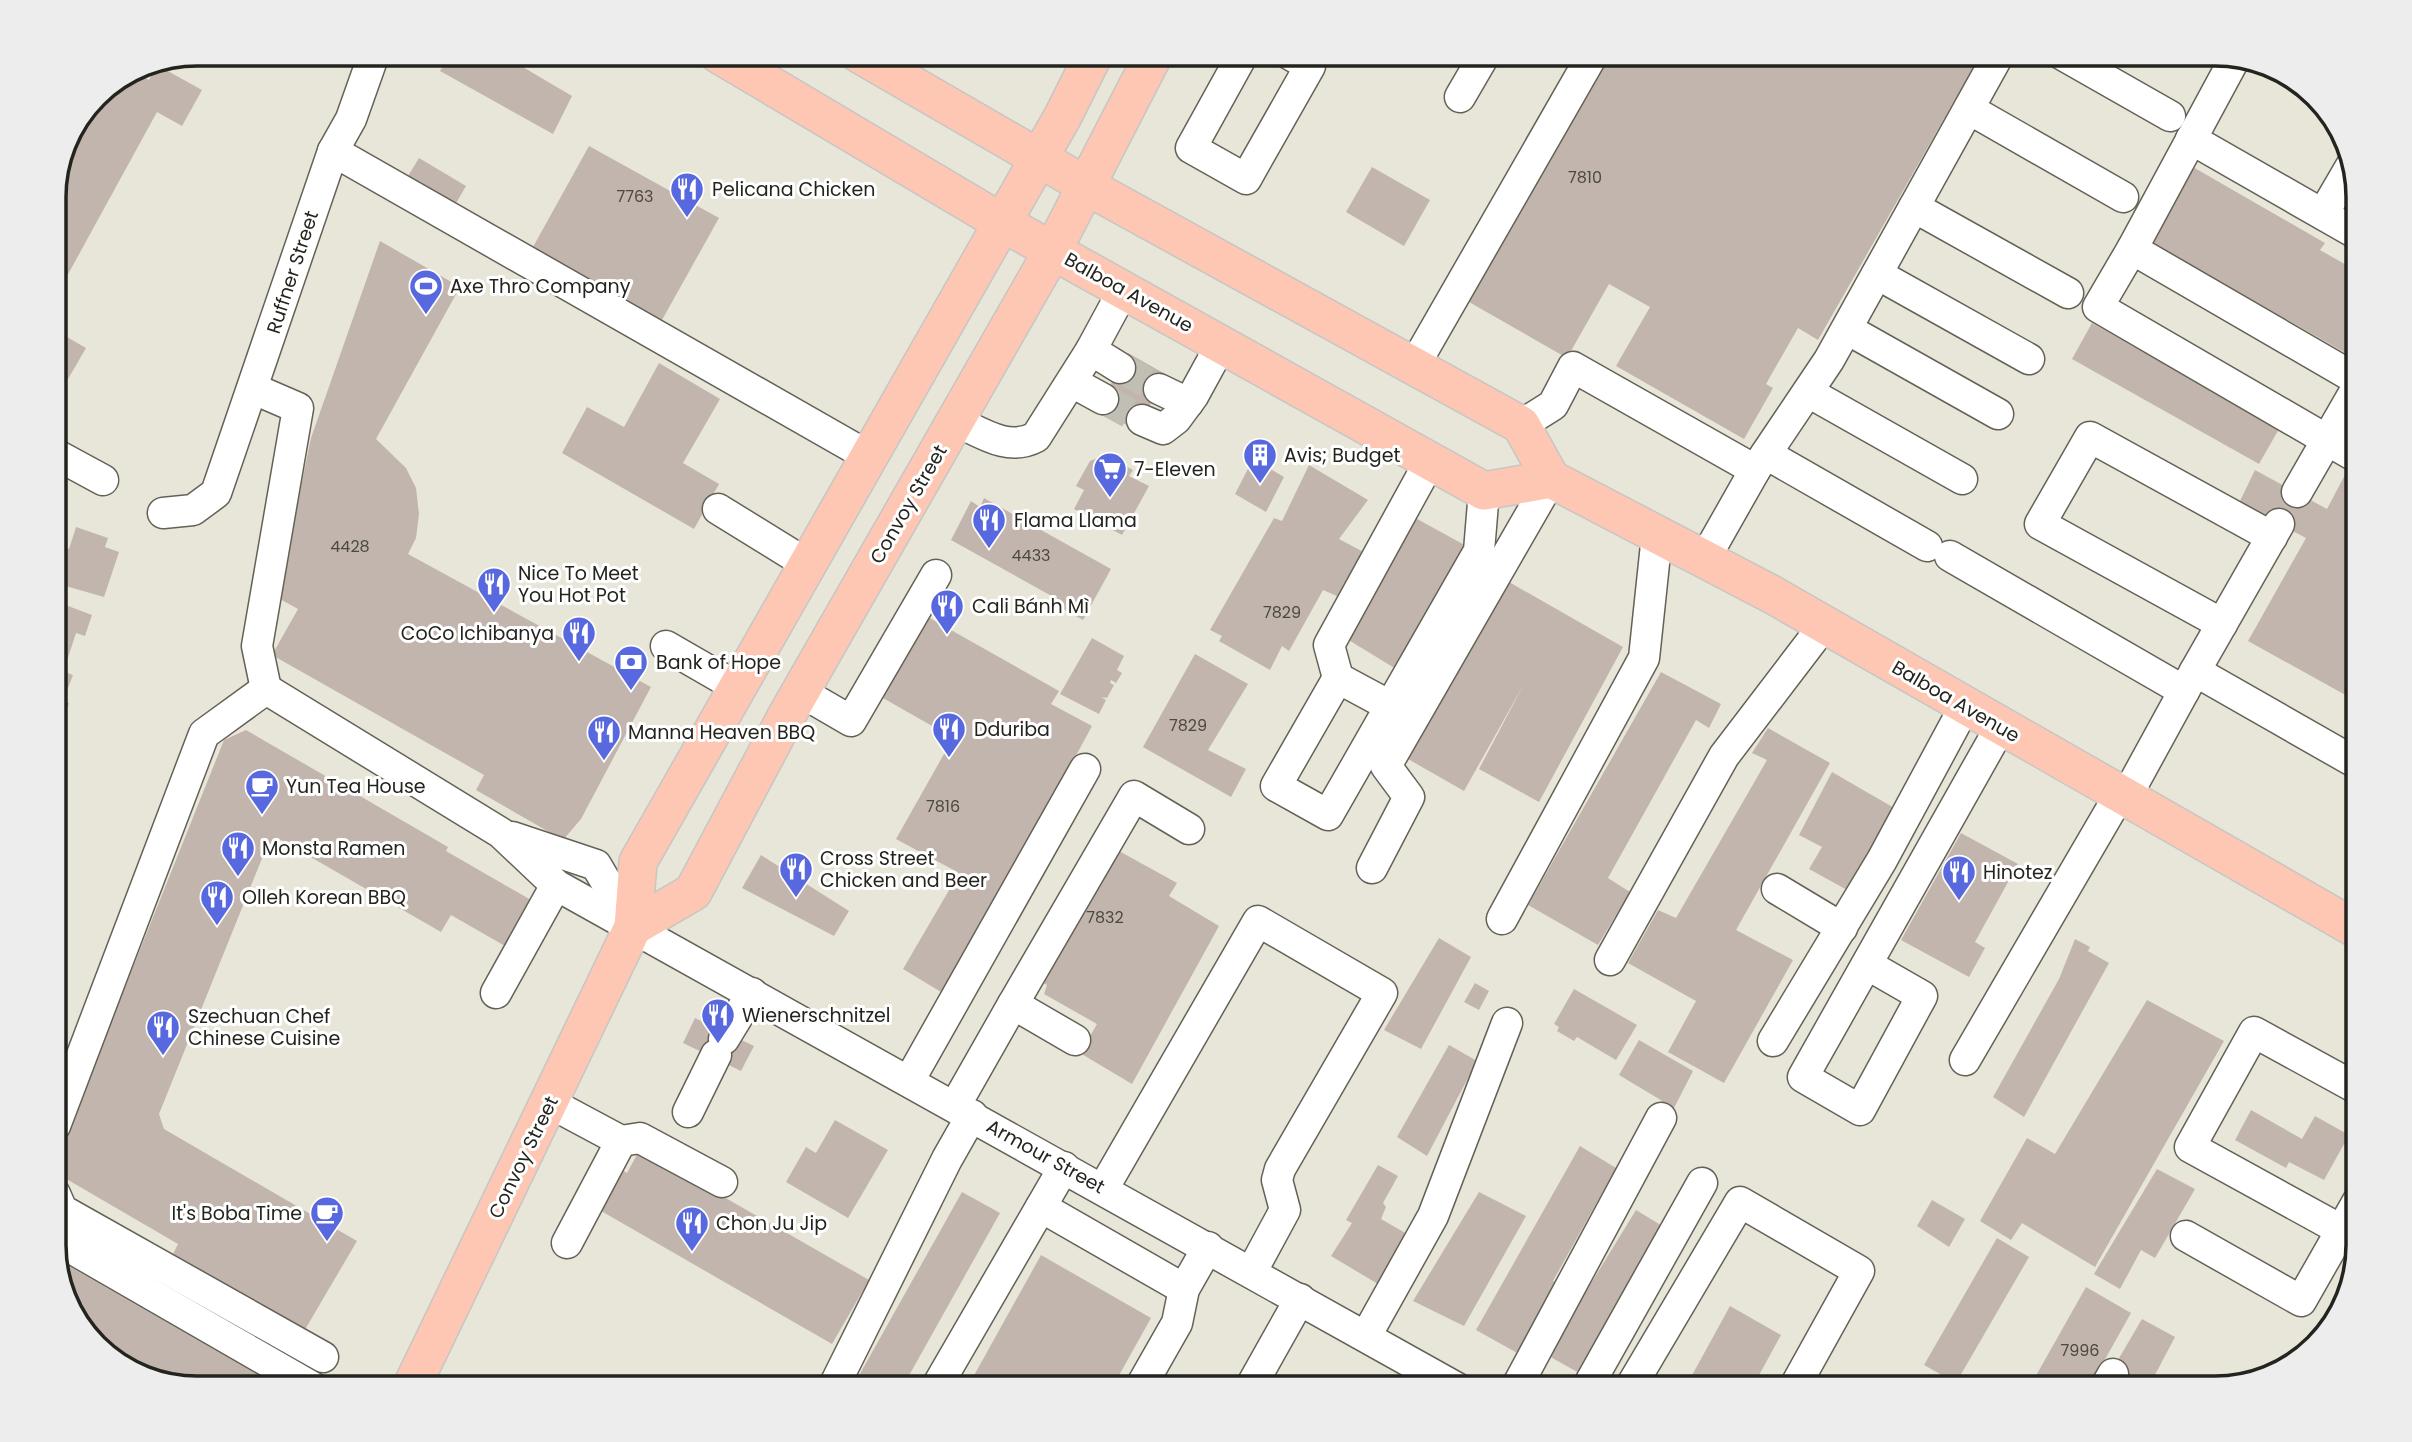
<svg xmlns="http://www.w3.org/2000/svg" width="2412" height="1442" viewBox="0 0 2412 1442" font-family="Poppins,sans-serif">
  <style>
    .building { fill: #c2b5ae }
    .lines { fill: none; stroke-linecap: round; stroke-linejoin: round }
    .minor-tunnel { stroke: #c1bfb4; stroke-width: 30; stroke-dasharray: 30 15; stroke-linecap: butt }
    .minor-casing { stroke: #646257; stroke-width: 33 }
    .major-casing { stroke: #c6c6c5; stroke-width: 40 }
    .minor { stroke: #fff; stroke-width: 30 }
    .major { stroke: #fdc7b3; stroke-width: 37 }
    .labels { text-anchor: middle; stroke-width: 6; stroke-linejoin: round; paint-order: stroke }
    .number-label { font-size: 16px; fill: #4c4843 }
    .poi-label { font-size: 19px; fill: #24241f; stroke: #fff; text-anchor: start }
    .street-label { font-size: 19px; fill: #24241f; stroke: #fff }
    .rim { fill: none; stroke: #24241f; stroke-width: 3.5 }
  </style>
  <rect width="100%" height="100%" fill="#e8e6d9"/>
  <!-- building -->
  <g class="building">
    <polygon points="450,54 501,54 572,96 553,134 440,71"/>
    <polygon points="1610,54 1966,54 1977,61 1818,340 1798,328 1766,384 1773,388 1744,439 1616,366 1650,307 1609,284 1567,358 1469,302"/>
    <polygon points="157,65 202,90 182,126 157,112 55,298 55,188 69,134 96,96 133,72 149,80"/>
    <polygon points="589,146 719,218 662,320 533,247"/>
    <polygon points="419,158 466,186 455,205 408,176"/>
    <polygon points="2186,163 2325,243 2320,250 2357,271 2358,360 2145,239"/>
    <polygon points="1372,167 1430,200 1404,246 1346,212"/>
    <polygon points="380,241 460,287 376,439 406,468 416,488 419,514 416,538 408,554 651,687 581,819 563,840 476,790 484,775 272,655 298,609 278,598 311,438"/>
    <polygon points="2092,323 2279,429 2259,464 2072,359"/>
    <polygon points="55,330 86,348 68,379 55,372"/>
    <polygon points="1128,353 1167,375 1136,430 1097,409"/>
    <polygon points="659,363 720,399 683,463 719,484 694,529 562,453 587,407 624,427"/>
    <polygon points="1105,455 1133,470 1129,476 1149,486 1122,535 1074,509 1084,490 1076,486 1090,461"/>
    <polygon points="1253,459 1284,477 1266,512 1235,494"/>
    <polygon points="1309,465 1368,500 1339,539 1371,556 1346,600 1323,590 1289,651 1282,646 1270,670 1219,641 1222,636 1210,630 1274,518 1282,521"/>
    <polygon points="2348,469 2358,475 2358,702 2248,641 2306,538 2239,503 2255,470 2327,509"/>
    <polygon points="984,498 1111,569 1083,620 1054,604 1057,599 951,540 971,501 980,507"/>
    <polygon points="1410,515 1470,548 1401,672 1342,636"/>
    <polygon points="76,527 108,538 105,547 119,552 104,597 55,583 55,544 69,549"/>
    <polygon points="1509,582 1623,647 1539,802 1479,769 1524,684 1464,791 1408,759"/>
    <polygon points="55,601 92,615 85,636 76,633 65,667 55,663"/>
    <polygon points="919,612 1059,691 1051,704 1092,726 946,995 903,969 959,873 896,839 953,738 876,694"/>
    <polygon points="1092,638 1124,656 1117,670 1122,673 1116,683 1111,680 1110,683 1114,685 1107,698 1101,697 1106,700 1099,714 1060,694"/>
    <polygon points="1195,654 1248,684 1208,750 1246,769 1231,797 1143,747"/>
    <polygon points="55,668 73,675 63,701 69,703 58,735 55,734"/>
    <polygon points="1661,672 1721,704 1709,728 1696,720 1608,878 1630,892 1598,945 1528,905"/>
    <polygon points="1768,728 1830,763 1736,930 1793,960 1724,1083 1668,1052 1696,1001 1628,963 1658,910 1676,918 1767,760 1752,753"/>
    <polygon points="246,730 448,847 446,851 531,900 505,946 451,915 441,932 281,840 267,846 159,1114 164,1129 357,1241 303,1333 173,1254 178,1244 63,1177 57,1157 224,740"/>
    <polygon points="1832,772 1896,809 1849,891 1809,869 1822,847 1799,835"/>
    <polygon points="1961,833 2018,864 1975,942 1985,948 1969,977 1901,940"/>
    <polygon points="1110,846 1177,883 1169,896 1219,926 1132,1084 1080,1053 1097,1024 1044,994 1047,985 1038,980"/>
    <polygon points="761,855 849,911 834,936 742,888"/>
    <polygon points="1439,938 1471,957 1421,1049 1384,1030"/>
    <polygon points="2075,939 2090,947 2088,951 2109,963 2024,1117 1993,1097 2059,979"/>
    <polygon points="1475,983 1489,991 1479,1010 1464,1002"/>
    <polygon points="1574,989 1637,1025 1616,1060 1577,1037 1574,1041 1557,1031 1559,1027 1554,1024"/>
    <polygon points="2147,1000 2224,1041 2095,1267 2022,1223 2011,1240 1980,1221 2027,1138 2055,1154"/>
    <polygon points="695,1018 754,1046 741,1071 683,1043"/>
    <polygon points="1639,1040 1693,1071 1674,1108 1619,1075"/>
    <polygon points="1449,1045 1477,1061 1427,1156 1397,1137"/>
    <polygon points="2251,1110 2302,1139 2315,1116 2349,1135 2324,1180 2289,1162 2286,1168 2235,1140"/>
    <polygon points="835,1120 888,1150 848,1218 786,1182 806,1147 816,1153"/>
    <polygon points="1580,1146 1616,1168 1553,1281 1560,1286 1519,1354 1476,1330"/>
    <polygon points="640,1149 869,1280 832,1344 596,1208 619,1168 627,1173"/>
    <polygon points="1378,1165 1398,1176 1383,1203 1386,1207 1381,1219 1407,1234 1378,1284 1331,1256 1352,1223 1346,1220"/>
    <polygon points="2157,1169 2195,1189 2155,1258 2141,1250 2120,1289 2094,1274"/>
    <polygon points="962,1192 1000,1213 902,1388 852,1388"/>
    <polygon points="1479,1192 1526,1216 1464,1326 1413,1301"/>
    <polygon points="1932,1200 1965,1219 1949,1247 1917,1226"/>
    <polygon points="1636,1210 1669,1230 1588,1378 1547,1355"/>
    <polygon points="1997,1238 2029,1257 1956,1383 1924,1365"/>
    <polygon points="1041,1255 1151,1318 1112,1388 967,1388"/>
    <polygon points="60,1261 281,1388 197,1388 125,1368 74,1317 57,1262"/>
    <polygon points="2086,1287 2131,1313 2089,1388 2029,1388"/>
    <polygon points="1730,1306 1781,1335 1752,1388 1685,1388"/>
    <polygon points="2142,1319 2175,1337 2148,1388 2120,1388 2128,1373 2115,1365"/>
  </g>
  <g class="lines">
    <!-- minor-tunnel -->
    <g class="minor-tunnel">
      <polyline points="1120,368 1159,389"/>
      <polyline points="1103,399 1142,420"/>
    </g>
    <!-- minor casing -->
    <g class="minor-casing">
      <g id="minor">
        <polyline points="1243,54 1191,148 1246,179 1310,66 1289,54"/>
        <polyline points="2061,54 2170,116"/>
        <polyline points="1460,97 1485,54"/>
        <polyline points="1969,109 2123,197"/>
        <polyline points="2191,139 2357,234"/>
        <polyline points="333,151 868,456"/>
        <polyline points="1914,207 2068,293"/>
        <polyline points="2323,214 2351,166"/>
        <polyline points="2132,249 2234,60"/>
        <polyline points="1877,274 2029,359"/>
        <polyline points="1847,329 1998,414"/>
        <polyline points="1091,350 1120,368"/>
        <polyline points="1414,366 1593,54"/>
        <polyline points="2358,380 2132,249 2098,307 2358,458"/>
        <polyline points="1072,382 1103,399"/>
        <polyline points="254,389 298,408 257,646 266,689"/>
        <polyline points="1159,389 1188,403"/>
        <polyline points="1808,392 1962,479"/>
        <polyline points="1142,420 1163,429 1176,419 1193,396 1222,343"/>
        <path d="M956,421C982,433 1008,452 1036,437L1091,350L1124,289"/>
        <polyline points="1521,425 1553,405 1573,367 1755,470"/>
        <polyline points="55,454 103,480"/>
        <polyline points="1766,454 1927,546"/>
        <polyline points="2297,492 2358,386"/>
        <polyline points="718,509 807,564"/>
        <polyline points="163,513 193,510 216,493 333,151 351,119 374,54"/>
        <polyline points="1950,556 2184,691"/>
        <polyline points="1704,560 1755,470 1829,360 1999,54"/>
        <polyline points="2222,624 2040,524 2090,437 2272,537"/>
        <polyline points="666,646 737,687"/>
        <polyline points="2195,671 2279,524"/>
        <polyline points="1338,678 1329,645 1430,461"/>
        <polyline points="801,692 851,721 936,575"/>
        <polyline points="1390,706 1338,678 1276,786 1328,815 1479,551 1484,491"/>
        <polyline points="2126,797 2195,671 2358,764"/>
        <polyline points="512,837 596,865 631,924"/>
        <polyline points="1372,868 1409,797 1386,766 1551,479"/>
        <polyline points="1777,889 1842,928"/>
        <polyline points="1502,919 1644,658 1657,535"/>
        <polyline points="1610,960 1724,756 1824,625"/>
        <polyline points="1868,965 1922,996 1860,1110 1803,1077 2001,726"/>
        <polyline points="496,993 556,885"/>
        <polyline points="1013,1004 1134,796 1189,829"/>
        <polyline points="724,1039 752,993"/>
        <polyline points="1773,1041 1882,860 1965,706"/>
        <polyline points="1965,1060 2120,794"/>
        <polyline points="909,1081 1085,769"/>
        <polyline points="550,1103 621,1141 567,1243"/>
        <polyline points="955,1106 1013,1004 1075,1040"/>
        <polyline points="688,1112 716,1055"/>
        <polyline points="55,1126 204,734 266,689 501,833 556,885 1457,1388"/>
        <polyline points="621,1141 640,1138 722,1182"/>
        <polyline points="1103,1189 1258,921 1382,993 1280,1169 1277,1180 1285,1210 1252,1271"/>
        <polyline points="55,1194 62,1210 323,1357"/>
        <polyline points="1041,1207 1184,1289"/>
        <polyline points="2341,1230 2190,1147 2254,1032 2358,1089"/>
        <polyline points="2186,1236 2301,1301 2358,1201"/>
        <polyline points="55,1244 64,1244 314,1388"/>
        <polyline points="1366,1336 1433,1216 1507,1023"/>
        <polyline points="833,1388 947,1159 972,1115"/>
        <polyline points="936,1388 1064,1167"/>
        <polyline points="1140,1388 1177,1323 1184,1289 1208,1247"/>
        <polyline points="1250,1388 1300,1299"/>
        <polyline points="1516,1388 1661,1118"/>
        <polyline points="1587,1388 1702,1183"/>
        <polyline points="1630,1388 1740,1202 1859,1271 1794,1388"/>
        <polyline points="2105,1388 2113,1374"/>
      </g>
    </g>
    <!-- major casing -->
    <g class="major-casing">
      <g id="major">
        <polyline points="718,54 1001,222 1484,491 1551,479"/>
        <polyline points="859,54 1099,193 1521,425 1551,479 1773,595 2358,930"/>
        <polyline points="633,927 693,892 787,715 1053,250 1154,54"/>
        <polyline points="411,1388 633,927 638,862 1063,116 1094,54"/>
      </g>
    </g>
    <!-- minor -->
    <use href="#minor" class="minor"/>
    <!-- major -->
    <use href="#major" class="major"/>
  </g>
  <!-- icons -->
  <defs>
    <g id="restaurant-pin" transform="scale(1.75)"><path d="M0 17L-7.5 6A9.5 9.5 0 1 1 7.5 6Z" fill="#5868de" stroke="#fff"/><path d="M-5-6h1v4h1v-4h1v4h1v-4h1v5L-1.5 .5V6h-2V.5L-5-1ZM5-6V6H3V1.5H1.5Q1.5-4 5-6Z" fill="#fff"/></g>
    <g id="stadium-pin" transform="scale(1.75)"><path d="M0 17L-7.5 6A9.5 9.5 0 1 1 7.5 6Z" fill="#5868de" stroke="#fff"/><path d="M0-5a6.5 5 0 1 0 0 10a6.5 5 0 1 0 0-10ZM-3.5-1.8h7v3.6h-7Z" fill="#fff"/></g>
    <g id="building-pin" transform="scale(1.75)"><path d="M0 17L-7.5 6A9.5 9.5 0 1 1 7.5 6Z" fill="#5868de" stroke="#fff"/><path d="M-4-6H4V6H1V3H-1V6H-4ZM-2.5-4.3h1.7v1.8h-1.7ZM.8-4.3h1.7v1.8H.8ZM-2.5-1h1.7V.8h-1.7ZM.8-1h1.7V.8H.8Z" fill="#fff"/></g>
    <g id="supermarket-pin" transform="scale(1.75)"><path d="M0 17L-7.5 6A9.5 9.5 0 1 1 7.5 6Z" fill="#5868de" stroke="#fff"/><path d="M-6-5.5h2.5l.6 2H6L4.5 2H-2.5L-4.4-4H-6ZM-1.5 3.2a1.3 1.3 0 1 0 .1 0ZM3 3.2a1.3 1.3 0 1 0 .1 0Z" fill="#fff"/></g>
    <g id="bank-pin" transform="scale(1.75)"><path d="M0 17L-7.5 6A9.5 9.5 0 1 1 7.5 6Z" fill="#5868de" stroke="#fff"/><path d="M-6-4H6V4H-6ZM0-2.3a2.3 2.3 0 1 0 0 4.6a2.3 2.3 0 1 0 0-4.6Z" fill="#fff"/></g>
    <g id="cafe-pin" transform="scale(1.75)"><path d="M0 17L-7.5 6A9.5 9.5 0 1 1 7.5 6Z" fill="#5868de" stroke="#fff"/><path d="M-5.5-4.5H6V0H3Q3 3.5 0 3.5H-2.5Q-5.5 3.5-5.5 0ZM3-3.2v2h1.7v-2ZM-6 4.5H4V6H-6Z" fill="#fff"/></g>
  </defs>
  <g fill-rule="evenodd">
    <use href="#restaurant-pin" x="687" y="189"/>
    <use href="#stadium-pin" x="426" y="286"/>
    <use href="#building-pin" x="1260" y="455"/>
    <use href="#supermarket-pin" x="1110" y="469"/>
    <use href="#restaurant-pin" x="989" y="520"/>
    <use href="#restaurant-pin" x="494" y="584"/>
    <use href="#restaurant-pin" x="947" y="606"/>
    <use href="#restaurant-pin" x="579" y="633"/>
    <use href="#bank-pin" x="631" y="662"/>
    <use href="#restaurant-pin" x="949" y="729"/>
    <use href="#restaurant-pin" x="604" y="732"/>
    <use href="#cafe-pin" x="262" y="786"/>
    <use href="#restaurant-pin" x="238" y="848"/>
    <use href="#restaurant-pin" x="796" y="869"/>
    <use href="#restaurant-pin" x="1959" y="872"/>
    <use href="#restaurant-pin" x="217" y="897"/>
    <use href="#restaurant-pin" x="718" y="1015"/>
    <use href="#restaurant-pin" x="163" y="1027"/>
    <use href="#cafe-pin" x="327" y="1213"/>
    <use href="#restaurant-pin" x="692" y="1223"/>
  </g>
  <g class="labels">
    <!-- number labels -->
    <g class="number-label">
      <text x="1585" y="183">7810</text>
      <text x="635" y="202">7763</text>
      <text x="350" y="552">4428</text>
      <text x="1031" y="561">4433</text>
      <text x="1282" y="618">7829</text>
      <text x="1188" y="731">7829</text>
      <text x="943" y="812">7816</text>
      <text x="1105" y="923">7832</text>
      <text x="2080" y="1356">7996</text>
    </g>
    <!-- poi labels -->
    <g class="poi-label">
      <text x="712" y="196">Pelicana Chicken</text>
      <text x="450" y="293">Axe Thro Company</text>
      <text x="1284" y="462">Avis; Budget</text>
      <text x="1134" y="476">7-Eleven</text>
      <text x="1014" y="527">Flama Llama</text>
      <text x="518" y="580">Nice To Meet<tspan x="518" dy="22">You Hot Pot</tspan></text>
      <text x="972" y="613">Cali Bánh Mì</text>
      <text x="554" y="640" text-anchor="end">CoCo Ichibanya</text>
      <text x="656" y="669">Bank of Hope</text>
      <text x="974" y="736">Dduriba</text>
      <text x="628" y="739">Manna Heaven BBQ</text>
      <text x="286" y="793">Yun Tea House</text>
      <text x="262" y="855">Monsta Ramen</text>
      <text x="820" y="865">Cross Street<tspan x="820" dy="22">Chicken and Beer</tspan></text>
      <text x="1983" y="879">Hinotez</text>
      <text x="242" y="904">Olleh Korean BBQ</text>
      <text x="742" y="1022">Wienerschnitzel</text>
      <text x="188" y="1023">Szechuan Chef<tspan x="188" dy="22">Chinese Cuisine</tspan></text>
      <text x="302" y="1220" text-anchor="end">It's Boba Time</text>
      <text x="716" y="1230">Chon Ju Jip</text>
    </g>
    <!-- street labels -->
    <g class="street-label">
      <text transform="translate(292 272) rotate(-72)" y="7">Ruffner Street</text>
      <text transform="translate(1129 292) rotate(29)" y="7">Balboa Avenue</text>
      <text transform="translate(908 504) rotate(-60)" y="7">Convoy Street</text>
      <text transform="translate(1956 701) rotate(30)" y="7">Balboa Avenue</text>
      <text transform="translate(1046 1156) rotate(29)" y="7">Armour Street</text>
      <text transform="translate(523 1157) rotate(-64)" y="7">Convoy Street</text>
    </g>
  </g>
  <!-- crop -->
  <path d="M0 0H2412V1442H0ZM197 66H2215A131 131 0 0 1 2346 197V1245A131 131 0 0 1 2215 1376H197A131 131 0 0 1 66 1245V197A131 131 0 0 1 197 66Z" fill="#ededed" fill-rule="evenodd"/>
  <path class="rim" d="M197 66H2215A131 131 0 0 1 2346 197V1245A131 131 0 0 1 2215 1376H197A131 131 0 0 1 66 1245V197A131 131 0 0 1 197 66Z"/>
</svg>
